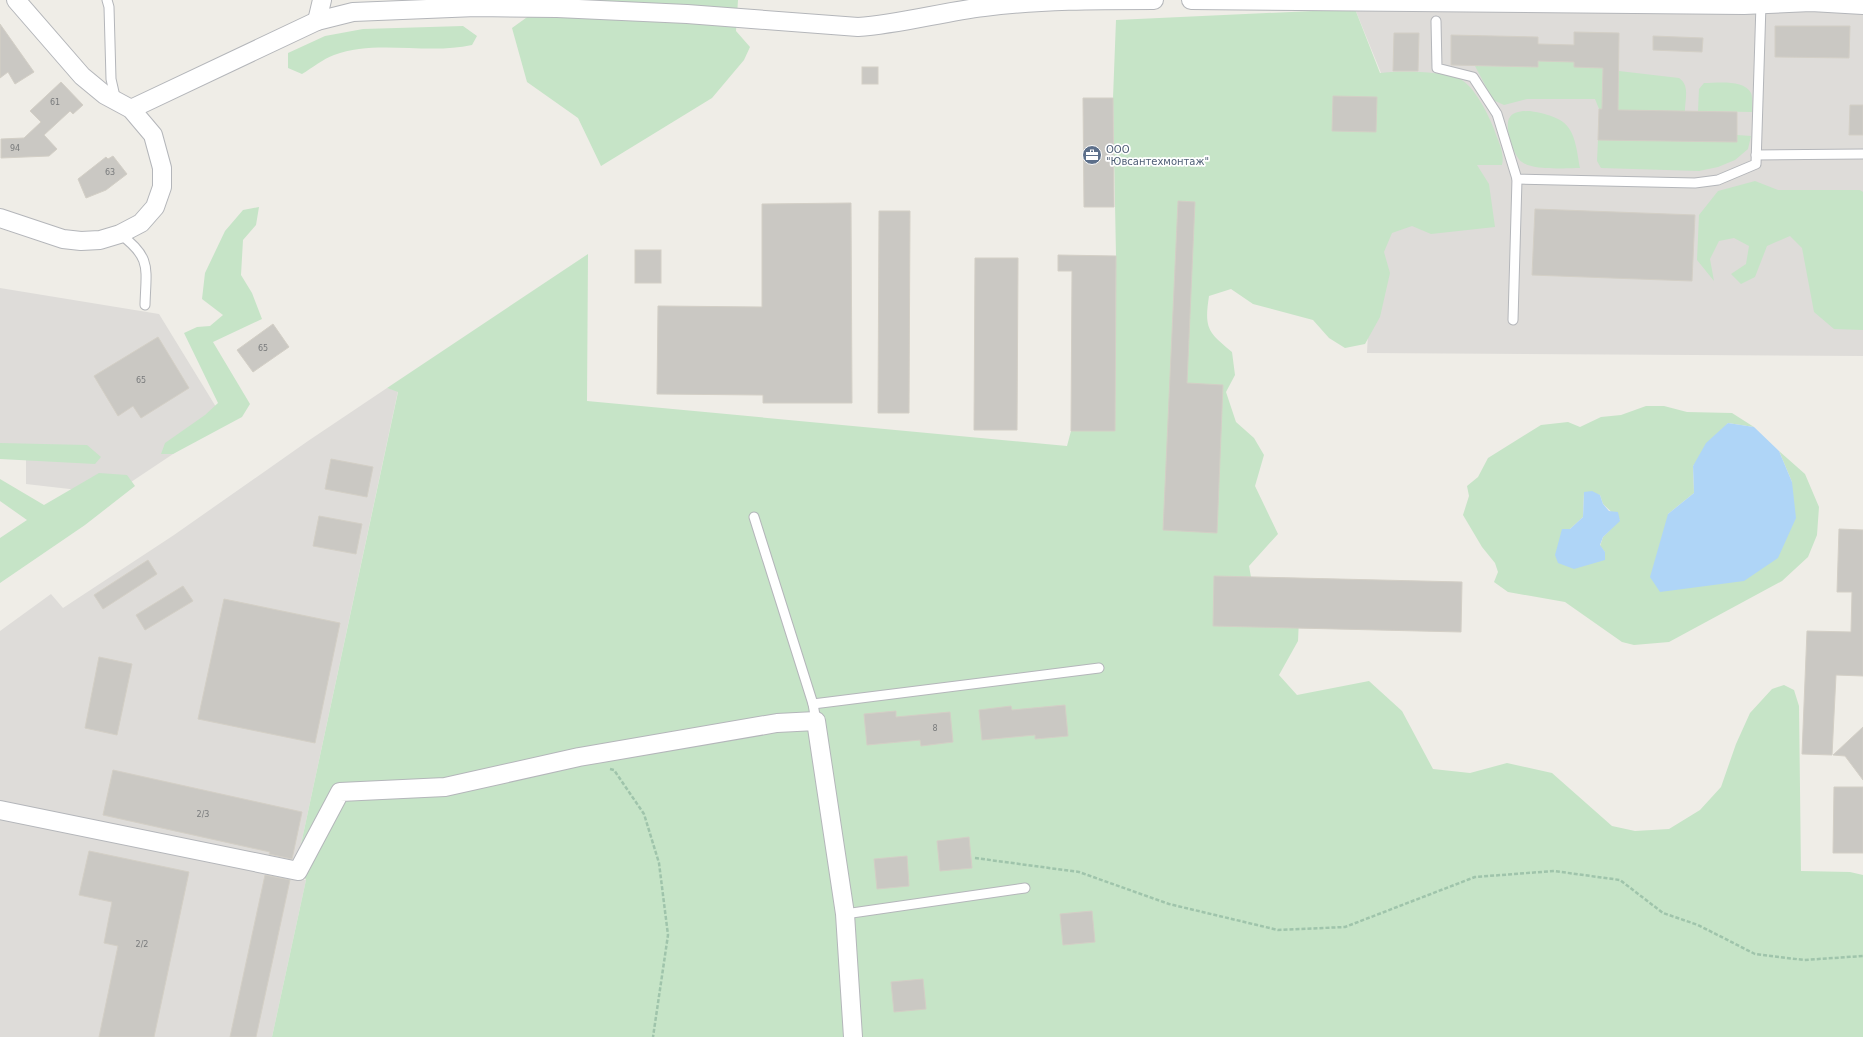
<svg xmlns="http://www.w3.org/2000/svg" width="1863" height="1037" viewBox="0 0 1863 1037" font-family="'DejaVu Sans',sans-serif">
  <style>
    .industrial { fill: #dedcd9 }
    .green { fill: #c6e4c7; fill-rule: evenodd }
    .water { fill: #afd5f7 }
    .building { fill: #cac8c3; stroke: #d3cfc6 }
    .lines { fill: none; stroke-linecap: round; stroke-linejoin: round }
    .service-casing { stroke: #b4b6ba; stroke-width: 11 }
    .minor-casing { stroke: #b4b6ba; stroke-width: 20 }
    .path { stroke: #9fc4ab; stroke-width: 2.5; stroke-dasharray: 4 2; stroke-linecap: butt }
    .service { stroke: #fff; stroke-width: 9 }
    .minor { stroke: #fff; stroke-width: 18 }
    .labels { text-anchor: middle; stroke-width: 3.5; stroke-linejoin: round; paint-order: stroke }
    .number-label { font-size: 8px; fill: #797b7c }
    .service-label { font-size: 10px; fill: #4e5e75; stroke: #fff; text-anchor: start }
  </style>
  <rect width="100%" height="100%" fill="#efede7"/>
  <!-- industrial -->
  <g class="industrial">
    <polygon points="1863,0 1863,356 1367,353 1381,73 1355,9"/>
    <polygon points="0,288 159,314 224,420 113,494 26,484 26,451 0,445"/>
    <polygon points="387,388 398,391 297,863 0,801 0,631 51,594 63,608 174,535 308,441"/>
    <polygon points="0,819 306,880 272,1037 0,1037"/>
  </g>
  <!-- green -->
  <g class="green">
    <polygon points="551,0 738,0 736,31 750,47 744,60 712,98 601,166 578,118 527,82 512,28"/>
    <path d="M1355,9L1380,73C1399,70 1442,71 1460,79C1475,87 1488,114 1494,129C1498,141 1505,153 1502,165H1477L1489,184L1495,227L1431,234L1412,226L1392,233L1384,252L1390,273L1380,317L1365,344L1345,348L1329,338L1313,320L1253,304L1231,289L1209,296C1204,329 1208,332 1232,352L1235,375L1226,392L1236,422L1254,438L1264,455L1255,486L1278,534L1249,566L1251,577L1299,619L1298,641L1279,675L1297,695L1369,681L1402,711L1433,769L1470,773L1507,763L1552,773L1612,826L1635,831L1669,829L1700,810L1721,787L1736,744L1750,713L1772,689L1784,685L1794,690L1799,706L1801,871L1850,872L1863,875V1037H272L306,880L297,863L398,392L387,388L588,254L587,401L1067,446L1071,431H1115L1116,256L1113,98L1116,20Z"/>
    <path d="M463,26L477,36L472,45C427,55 376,39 334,55C323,59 312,68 302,74L288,68V53L325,36L363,29Z"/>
    <polygon points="1538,61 1574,62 1574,67 1603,68 1602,109 1599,109 1595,99 1527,99 1504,105 1493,100 1475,66 1537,67"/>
    <path d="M1619,71L1679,78C1690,85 1685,100 1685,111L1618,110Z"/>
    <path d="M1704,83C1717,83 1744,79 1751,93C1753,98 1752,106 1752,112L1698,111L1699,89Z"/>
    <path d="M1530,111C1572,118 1574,129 1580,168C1566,168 1533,171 1522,162C1514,157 1503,125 1510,117C1514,111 1524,111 1530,111Z"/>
    <polygon points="1737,135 1751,136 1748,149 1735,160 1718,167 1699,171 1601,168 1597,161 1598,140 1736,142"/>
    <polygon points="1755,181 1778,190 1860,190 1863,192 1863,330 1834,329 1814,312 1802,248 1790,236 1767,246 1755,277 1741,284 1731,274 1746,264 1749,246 1734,238 1719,241 1710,259 1714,281 1697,260 1699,215 1718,191"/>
    <polygon points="259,207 256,225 243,240 241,275 252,293 262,319 213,342 250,404 242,417 173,454 161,454 165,443 205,415 218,403 184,333 197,327 210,326 223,315 202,299 205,273 225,231 243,210"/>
    <path d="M1646,406H1664L1687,412L1732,413L1754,427L1728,423L1693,466L1694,493L1668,514L1792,482L1779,451L1805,474L1819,507L1817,535L1808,557L1782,581L1669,642L1634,645L1622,642L1565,602L1508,592L1494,582L1498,572L1495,563L1482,547L1463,515L1469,496L1467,486L1478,477L1488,458L1541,425L1568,422L1580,427L1601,417L1621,415ZM1584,492L1600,495L1603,504L1620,520L1603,537L1600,546L1605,552L1562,529H1570L1583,517Z"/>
    <polygon points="0,443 87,445 101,457 95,464 0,459"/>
    <polygon points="99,473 127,475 135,486 85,525 0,583 0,538 27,520 0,501 0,479 44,505"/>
  </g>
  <!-- water -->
  <g class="water">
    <polygon points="1728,423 1754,427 1779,451 1792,482 1796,518 1778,558 1744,581 1660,592 1650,577 1668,514 1694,493 1693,466 1706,443"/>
    <polygon points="1592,491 1600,495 1603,504 1609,511 1618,512 1620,521 1603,537 1600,545 1605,552 1605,560 1574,569 1558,563 1555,555 1562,529 1570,529 1583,517 1584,492"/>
  </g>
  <!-- building -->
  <g class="building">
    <polygon points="0,24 34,72 15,84 8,72 0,78"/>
    <polygon points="1775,26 1850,26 1849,58 1775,57"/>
    <polygon points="1574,32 1619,33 1618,110 1737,112 1737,142 1598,140 1599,109 1602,109 1603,68 1574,67 1574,62 1538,61 1538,67 1451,65 1451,35 1538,37 1538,44 1574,45"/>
    <polygon points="1394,33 1419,33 1418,71 1393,71"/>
    <polygon points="1653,36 1703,38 1702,52 1653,50"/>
    <rect x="862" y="67" width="16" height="17"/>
    <polygon points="61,82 83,105 73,114 70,111 44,135 57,149 49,156 1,158 1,139 24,138 41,122 30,111"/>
    <polygon points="1333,96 1377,97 1376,132 1332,131"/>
    <polygon points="1083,98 1113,98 1114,207 1084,207"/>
    <polygon points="1850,105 1863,105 1863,135 1849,135"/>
    <polygon points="113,156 127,174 106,190 86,198 78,179 106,157 108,159"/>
    <polygon points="1178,201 1195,202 1187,383 1223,385 1217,533 1163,530"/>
    <polygon points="851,203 852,403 763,403 763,395 657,394 658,306 762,307 762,204"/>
    <polygon points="1535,209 1695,215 1692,281 1532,275"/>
    <polygon points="879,211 910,211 909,413 878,413"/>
    <rect x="635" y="250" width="26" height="33"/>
    <polygon points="1058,255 1116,256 1115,431 1071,431 1072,271 1058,271"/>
    <polygon points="975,258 1018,258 1017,430 974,430"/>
    <polygon points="273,324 289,347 253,372 237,350"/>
    <polygon points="158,337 189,388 141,418 133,406 118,416 94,376"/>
    <polygon points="331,459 373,467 367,497 325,489"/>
    <polygon points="319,516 362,524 356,554 313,546"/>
    <polygon points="1839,529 1863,530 1863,676 1836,675 1832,755 1802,754 1807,631 1851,632 1852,592 1837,592"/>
    <polygon points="148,560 157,574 103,609 94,595"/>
    <polygon points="1214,576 1462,582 1461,632 1213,626"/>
    <polygon points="183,586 193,601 145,630 136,615"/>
    <polygon points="224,599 340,623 315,743 198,719"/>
    <polygon points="99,657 132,664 117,735 85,728"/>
    <polygon points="1065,705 1068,736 1035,739 1035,735 982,740 979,710 1011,706 1012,710"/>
    <polygon points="896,711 896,717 950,712 953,742 921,746 920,740 867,745 864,714"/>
    <polygon points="1863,727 1863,780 1845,756 1833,755"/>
    <polygon points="113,770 302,812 292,859 269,854 270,852 103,815"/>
    <polygon points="1834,787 1863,787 1863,853 1833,853"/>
    <polygon points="969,837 972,868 940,871 937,841"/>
    <polygon points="89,851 189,872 154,1037 99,1037 118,946 104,943 112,902 79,895"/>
    <polygon points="907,856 909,886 877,889 874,859"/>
    <polygon points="265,875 290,880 256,1037 230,1037"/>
    <polygon points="1092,911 1095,942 1063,945 1060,914"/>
    <polygon points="923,979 926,1009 894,1012 891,982"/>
  </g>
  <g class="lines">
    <!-- service casing -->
    <g class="service-casing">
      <g id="service">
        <polyline points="107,0 109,7 111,79 116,101"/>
        <polyline points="1436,21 1437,68 1473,77 1497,114 1517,179 1695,183 1718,180 1756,164 1761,4"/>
        <polyline points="1756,155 1863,154"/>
        <path d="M120,234C152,258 146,268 145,305"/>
        <polyline points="1513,320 1517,179"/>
        <polyline points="754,517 813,704 816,721"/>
        <polyline points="813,704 1099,668"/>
        <polyline points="845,914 1025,888"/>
      </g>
    </g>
    <!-- minor casing -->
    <g class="minor-casing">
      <g id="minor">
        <polyline points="1191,0 1744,5 1811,2 1863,5"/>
        <polyline points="317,21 322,0"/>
        <path d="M131,109L317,21L353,12L476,7L557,8L687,14L858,27C901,24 942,12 984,7C1040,0 1097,0 1154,0"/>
        <polyline points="0,218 63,239 81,241 100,240 120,234 141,223 155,207 162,187 162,168 153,135 131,109 105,95 82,76 16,0"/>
        <polyline points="0,810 298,871 340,792 445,787 579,757 777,723 816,721 845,914 853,1037"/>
      </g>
    </g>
    <!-- path -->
    <g class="path">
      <polyline points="610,769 614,770 644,814 659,863 668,935 653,1037"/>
      <polyline points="975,858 1079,872 1169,904 1278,930 1345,927 1475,877 1554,871 1620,880 1663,913 1698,925 1755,954 1804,960 1863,956"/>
    </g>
    <!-- service -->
    <use href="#service" class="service"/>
    <!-- minor -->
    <use href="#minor" class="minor"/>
  </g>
  <!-- icons -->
  <defs>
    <g id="office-disc" transform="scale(1)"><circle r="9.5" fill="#5c6f8a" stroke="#fff"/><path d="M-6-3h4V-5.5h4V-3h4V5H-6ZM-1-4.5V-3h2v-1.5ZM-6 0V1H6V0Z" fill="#fff"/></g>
  </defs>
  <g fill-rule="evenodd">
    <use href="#office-disc" x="1092" y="155"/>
  </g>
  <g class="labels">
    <!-- number labels -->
    <g class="number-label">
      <text x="55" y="105">61</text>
      <text x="15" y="151">94</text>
      <text x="110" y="175">63</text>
      <text x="263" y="351">65</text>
      <text x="141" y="383">65</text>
      <text x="935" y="731">8</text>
      <text x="203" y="817">2/3</text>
      <text x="142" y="947">2/2</text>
    </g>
    <!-- service labels -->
    <g class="service-label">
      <text x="1106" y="153">ООО<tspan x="1106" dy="12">"Ювсантехмонтаж"</tspan></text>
    </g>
  </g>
</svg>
